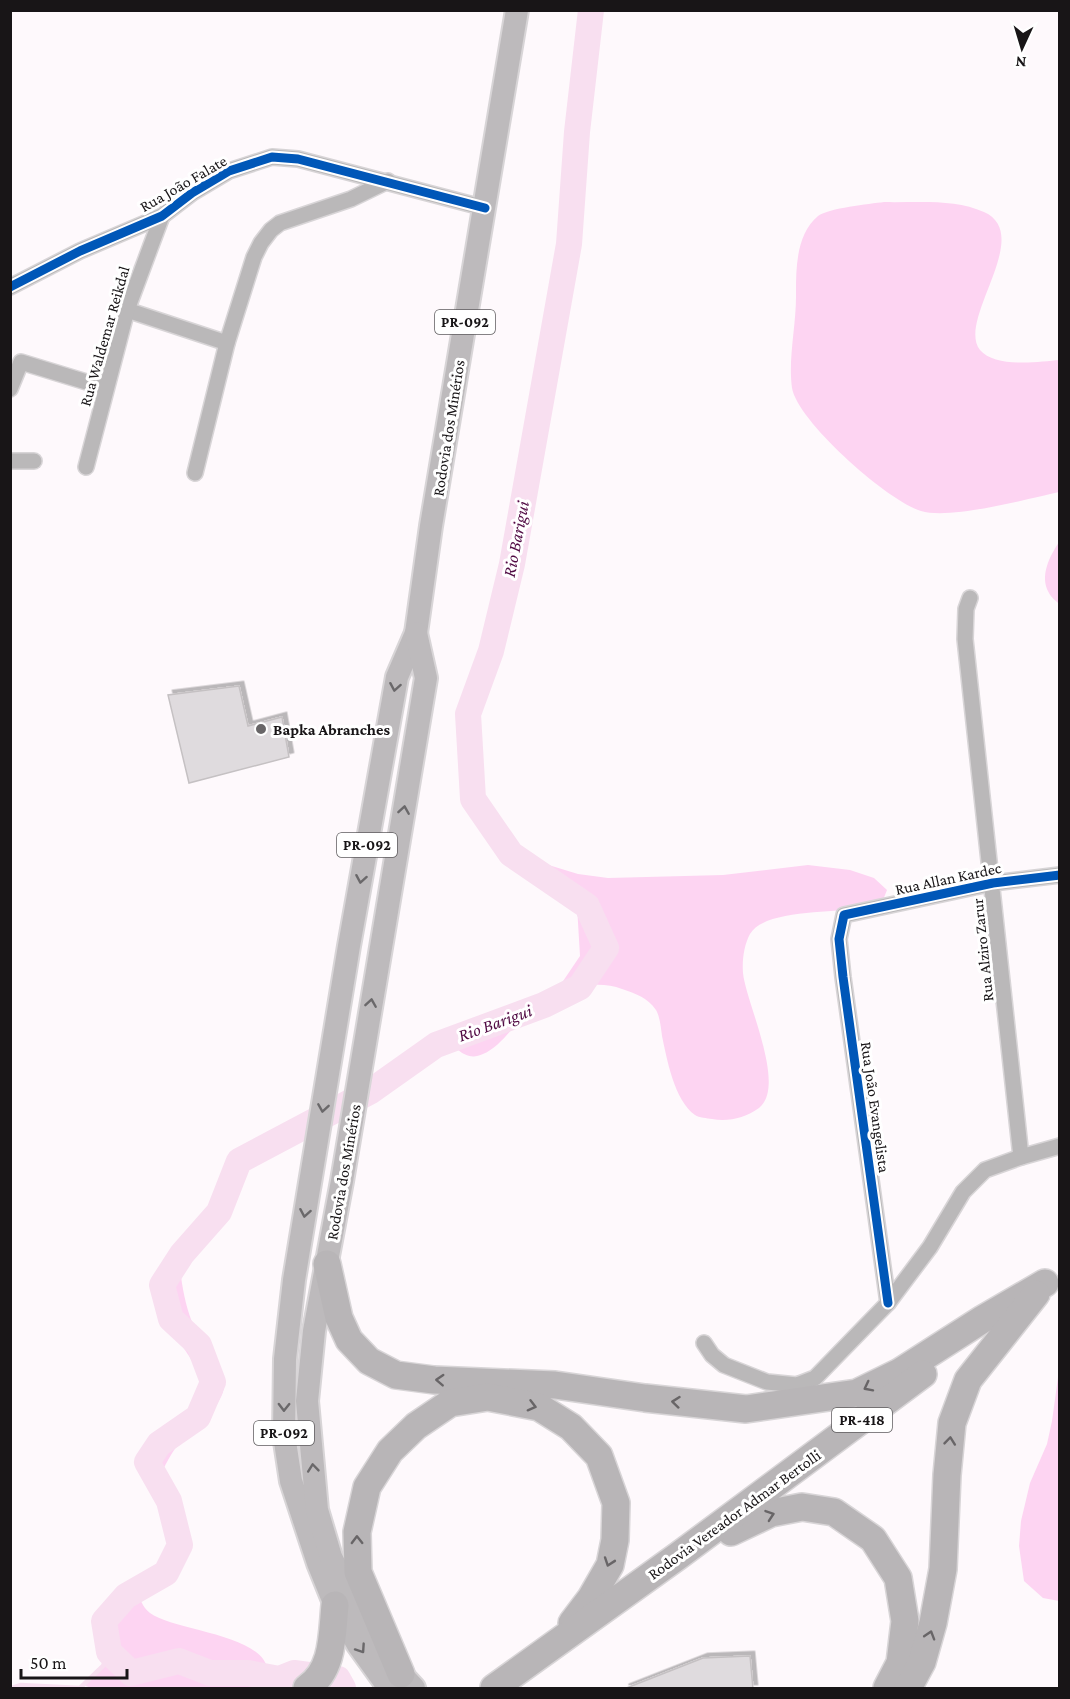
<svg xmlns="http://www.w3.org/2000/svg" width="1070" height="1699" viewBox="0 0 1070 1699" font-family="'Crimson Pro',serif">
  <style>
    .green { fill: #fdd4f2 }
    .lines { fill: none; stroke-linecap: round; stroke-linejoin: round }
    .stream { stroke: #f8dff0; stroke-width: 4.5 }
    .river { stroke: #f8dff0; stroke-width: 26 }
    .building { fill: #dfdbde; stroke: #c5c1c3; stroke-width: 1.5; filter: url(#shadow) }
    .street-casing { stroke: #d8d5d7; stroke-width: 18 }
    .primary-casing { stroke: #d8d5d7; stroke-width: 26 }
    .highway-casing { stroke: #d8d5d7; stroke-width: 30 }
    .street { stroke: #bab8b9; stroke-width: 15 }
    .primary { stroke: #bdbabc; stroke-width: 22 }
    .highway { stroke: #b8b5b7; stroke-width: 27 }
    .cycleway-casing { stroke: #fff; stroke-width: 13 }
    .cycleway { stroke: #0057b8; stroke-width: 9 }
    .oneway { stroke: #6a686a }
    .oneway2 { stroke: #686567 }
    .poi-dot { fill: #686567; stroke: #fff; stroke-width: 2 }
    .labels { text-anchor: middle; stroke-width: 6; stroke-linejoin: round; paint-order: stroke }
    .shield { fill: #fff; stroke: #5d5b5d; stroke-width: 1.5 }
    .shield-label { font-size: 15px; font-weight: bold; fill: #181517 }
    .street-label { font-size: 16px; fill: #181517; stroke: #fff }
    .poi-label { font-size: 16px; font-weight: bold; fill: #181517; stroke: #fff; text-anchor: start }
    .water-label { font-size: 18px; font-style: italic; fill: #510b44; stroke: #fff }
  </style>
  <defs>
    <filter id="shadow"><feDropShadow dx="4.5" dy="-4.5" stdDeviation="0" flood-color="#0004"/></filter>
  </defs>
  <rect width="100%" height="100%" fill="#fef9fc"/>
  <!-- green -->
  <g class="green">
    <path d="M884,202C915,203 954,198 984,212C1035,235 956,320 980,350C995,368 1039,362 1059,360V492C1027,499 950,520 921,511C888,501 798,422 792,388C788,360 796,326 796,297C796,272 795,235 818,216C829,208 869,204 884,202Z"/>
    <path d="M1059,542V604C1056,601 1051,597 1049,593C1039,576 1050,556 1059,542Z"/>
    <path d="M497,845L510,848L542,863L578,874L608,878L723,875L808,865L850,870L874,878L887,890L883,900C877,903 869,907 862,908C836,913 764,909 750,934C744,945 742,960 743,973C746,1003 787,1086 759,1108C745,1118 728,1122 712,1119C707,1118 699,1118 695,1115C674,1100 667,1059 662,1036C661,1028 660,1017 656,1010C647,997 636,994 622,989C591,977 549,992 526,1014C512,1027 501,1046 483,1054C465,1063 452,1045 445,1032L555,993L580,956L577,906L500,852Z"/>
    <path d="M179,1258C181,1280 184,1301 192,1322C199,1341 230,1369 223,1392C215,1414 196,1424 182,1440C171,1452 165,1466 158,1480L150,1459L197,1414L208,1385L164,1318L161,1287Z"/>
    <polygon points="1059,1370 1059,1601 1043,1598 1024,1581 1019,1546 1021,1521 1030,1483 1047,1444 1052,1421"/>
    <path d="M137,1589C140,1598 142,1607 150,1613C176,1633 292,1635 263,1688H92L82,1685L112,1657L107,1618L129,1593Z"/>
  </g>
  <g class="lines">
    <!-- stream -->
    <polyline class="stream" points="12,1688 21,1685 80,1688 103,1666 109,1652"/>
    <!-- river -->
    <polyline class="river" points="343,1688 338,1679 294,1673 279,1679 248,1673 210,1673 179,1661 131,1673 109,1652 104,1621 126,1596 166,1573 180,1545 169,1501 147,1462 159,1444 198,1417 213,1382 199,1345 171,1319 162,1285 182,1254 219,1212 239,1161 371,1091 436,1045 544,1005 580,987 606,948 587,906 511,854 473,799 468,714 491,651 512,564 569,244 577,132 591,10"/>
  </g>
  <!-- building -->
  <g class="building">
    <polygon points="239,686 248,726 282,717 289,757 189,783 168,695"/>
    <polygon points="750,1656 753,1689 624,1689 703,1658"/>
  </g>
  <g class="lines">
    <!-- street casing -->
    <g class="street-casing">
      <g id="street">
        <polyline points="10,287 80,251 162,216 192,193 229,171 272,157 298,159 485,208"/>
        <polyline points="127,310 227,343"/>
        <polyline points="10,389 21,362 106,388"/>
        <polyline points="10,461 34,461"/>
        <polyline points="86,467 127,310 162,216"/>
        <polyline points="195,473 227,343 254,257 261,243 271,230 280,223 351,199 388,181"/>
        <polyline points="970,598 966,609 965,639 1021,1157"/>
        <polyline points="888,1303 843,977 839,939 844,915 993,883 1060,875"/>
        <polyline points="704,1343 712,1355 724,1365 767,1382 797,1385 815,1378 888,1303 930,1247 963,1192 985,1170 1021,1157 1060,1146"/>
      </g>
    </g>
    <!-- primary casing -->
    <g class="primary-casing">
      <g id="primary">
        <polyline points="389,1688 358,1645 335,1605 318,1563 291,1481 284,1435 285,1359 294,1280 349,946 397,677 416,633 431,526 517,10"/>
        <polyline points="414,1688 401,1674 365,1625 331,1557 317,1510 307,1401 314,1331 342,1181 426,678 416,633"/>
      </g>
    </g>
    <!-- highway casing -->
    <g class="highway-casing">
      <g id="highway">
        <polyline points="327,1264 339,1318 349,1340 369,1361 396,1375 434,1380 555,1385 645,1398 746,1409 857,1393 900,1372 983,1319 1045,1283"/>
        <polyline points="731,1532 771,1513 802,1507 834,1512 873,1539 898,1578 905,1621 900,1663 887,1688"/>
        <polyline points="401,1674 358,1572 357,1532 367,1487 390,1451 416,1426 450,1403 488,1397 539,1407 571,1427 599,1456 616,1503 615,1540 610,1565 591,1598 572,1623"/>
        <path d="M307,1688C334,1670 332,1634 335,1605"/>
        <polyline points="494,1688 678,1556 923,1374"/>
        <polyline points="908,1688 922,1662 933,1623 943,1569 947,1475 952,1423 968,1380 1036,1294"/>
      </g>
    </g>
    <!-- street -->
    <use href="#street" class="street"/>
    <!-- primary -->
    <use href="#primary" class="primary"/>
    <!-- highway -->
    <use href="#highway" class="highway"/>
    <!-- cycleway casing -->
    <g class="cycleway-casing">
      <g id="cycleway">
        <polyline points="10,287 80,251 162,216 192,193 229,171 272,157 298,159 485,208"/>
        <polyline points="888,1303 843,977 839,939 844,915 993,883 1060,875"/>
      </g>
    </g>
    <!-- cycleway -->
    <use href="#cycleway" class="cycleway"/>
  </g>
  <!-- one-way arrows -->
  <defs><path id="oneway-chevron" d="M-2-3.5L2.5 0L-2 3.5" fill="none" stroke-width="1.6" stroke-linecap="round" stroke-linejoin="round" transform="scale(1.5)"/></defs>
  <g class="oneway">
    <use href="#oneway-chevron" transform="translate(395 687) rotate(100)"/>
    <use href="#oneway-chevron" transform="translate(404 810) rotate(-81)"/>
    <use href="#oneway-chevron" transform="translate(361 879) rotate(100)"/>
    <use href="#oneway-chevron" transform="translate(371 1003) rotate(-81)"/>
    <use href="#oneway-chevron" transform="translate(323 1108) rotate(99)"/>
    <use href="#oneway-chevron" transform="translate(305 1213) rotate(100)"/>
    <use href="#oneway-chevron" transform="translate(284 1407) rotate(91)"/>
    <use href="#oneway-chevron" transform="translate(313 1468) rotate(-96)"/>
    <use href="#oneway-chevron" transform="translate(361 1649) rotate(56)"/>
  </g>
  <g class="oneway2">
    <use href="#oneway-chevron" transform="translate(440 1380) rotate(-177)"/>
    <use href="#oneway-chevron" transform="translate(868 1387) rotate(153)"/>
    <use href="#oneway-chevron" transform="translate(676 1402) rotate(-174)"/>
    <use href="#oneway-chevron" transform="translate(532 1406) rotate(15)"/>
    <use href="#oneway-chevron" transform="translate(950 1441) rotate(-84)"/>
    <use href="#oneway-chevron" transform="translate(770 1515) rotate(-19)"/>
    <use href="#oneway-chevron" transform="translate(357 1540) rotate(-91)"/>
    <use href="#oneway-chevron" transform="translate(609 1562) rotate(109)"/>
    <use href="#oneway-chevron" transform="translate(930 1635) rotate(-73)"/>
  </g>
  <!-- markers -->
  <circle class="poi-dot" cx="261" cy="729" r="6"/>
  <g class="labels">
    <!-- shield labels -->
    <g class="shield">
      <rect x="435" y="310" width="60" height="24" rx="4.5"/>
      <rect x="337" y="833" width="60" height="24" rx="4.5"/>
      <rect x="832" y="1408" width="60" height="24" rx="4.5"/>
      <rect x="254" y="1421" width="60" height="24" rx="4.5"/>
    </g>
    <g class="shield-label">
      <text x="465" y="327">PR-092</text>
      <text x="367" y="850">PR-092</text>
      <text x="862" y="1425">PR-418</text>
      <text x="284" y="1438">PR-092</text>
    </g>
    <!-- street labels -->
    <g class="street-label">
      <text transform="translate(183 183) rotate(-30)" y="6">Rua João Falate</text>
      <text transform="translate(104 336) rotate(-74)" y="6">Rua Waldemar Reikdal</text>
      <text transform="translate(448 428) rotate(-81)" y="6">Rodovia dos Minérios</text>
      <text transform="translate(948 878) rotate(-12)" y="6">Rua Allan Kardec</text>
      <text transform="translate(982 950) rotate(-96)" y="6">Rua Alziro Zarur</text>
      <text transform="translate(876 1107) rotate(82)" y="6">Rua João Evangelista</text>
      <text transform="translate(343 1172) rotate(-80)" y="6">Rodovia dos Minérios</text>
      <text transform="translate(734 1514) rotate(-36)" y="6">Rodovia Vereador Admar Bertolli</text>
    </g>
    <!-- poi labels -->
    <g class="poi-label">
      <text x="273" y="735">Bapka Abranches</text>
    </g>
    <!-- water labels -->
    <g class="water-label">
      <text transform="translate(516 539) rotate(-79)" y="6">Rio Barigui</text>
      <text transform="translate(495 1023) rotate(-20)" y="6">Rio Barigui</text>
    </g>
  </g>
  <!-- border -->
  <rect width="1070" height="1699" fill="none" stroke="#181517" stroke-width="24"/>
  <!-- north arrow -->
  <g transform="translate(1022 48) rotate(184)" stroke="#ffffff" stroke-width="4.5" paint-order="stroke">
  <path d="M0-4.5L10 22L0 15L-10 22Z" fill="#181517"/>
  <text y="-9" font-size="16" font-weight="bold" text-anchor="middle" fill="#181517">N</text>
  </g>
  <!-- scale -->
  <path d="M21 1669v9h106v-9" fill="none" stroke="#181517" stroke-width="3"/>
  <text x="30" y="1669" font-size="18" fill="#181517" stroke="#ffffff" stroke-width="4.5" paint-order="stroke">50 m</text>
</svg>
